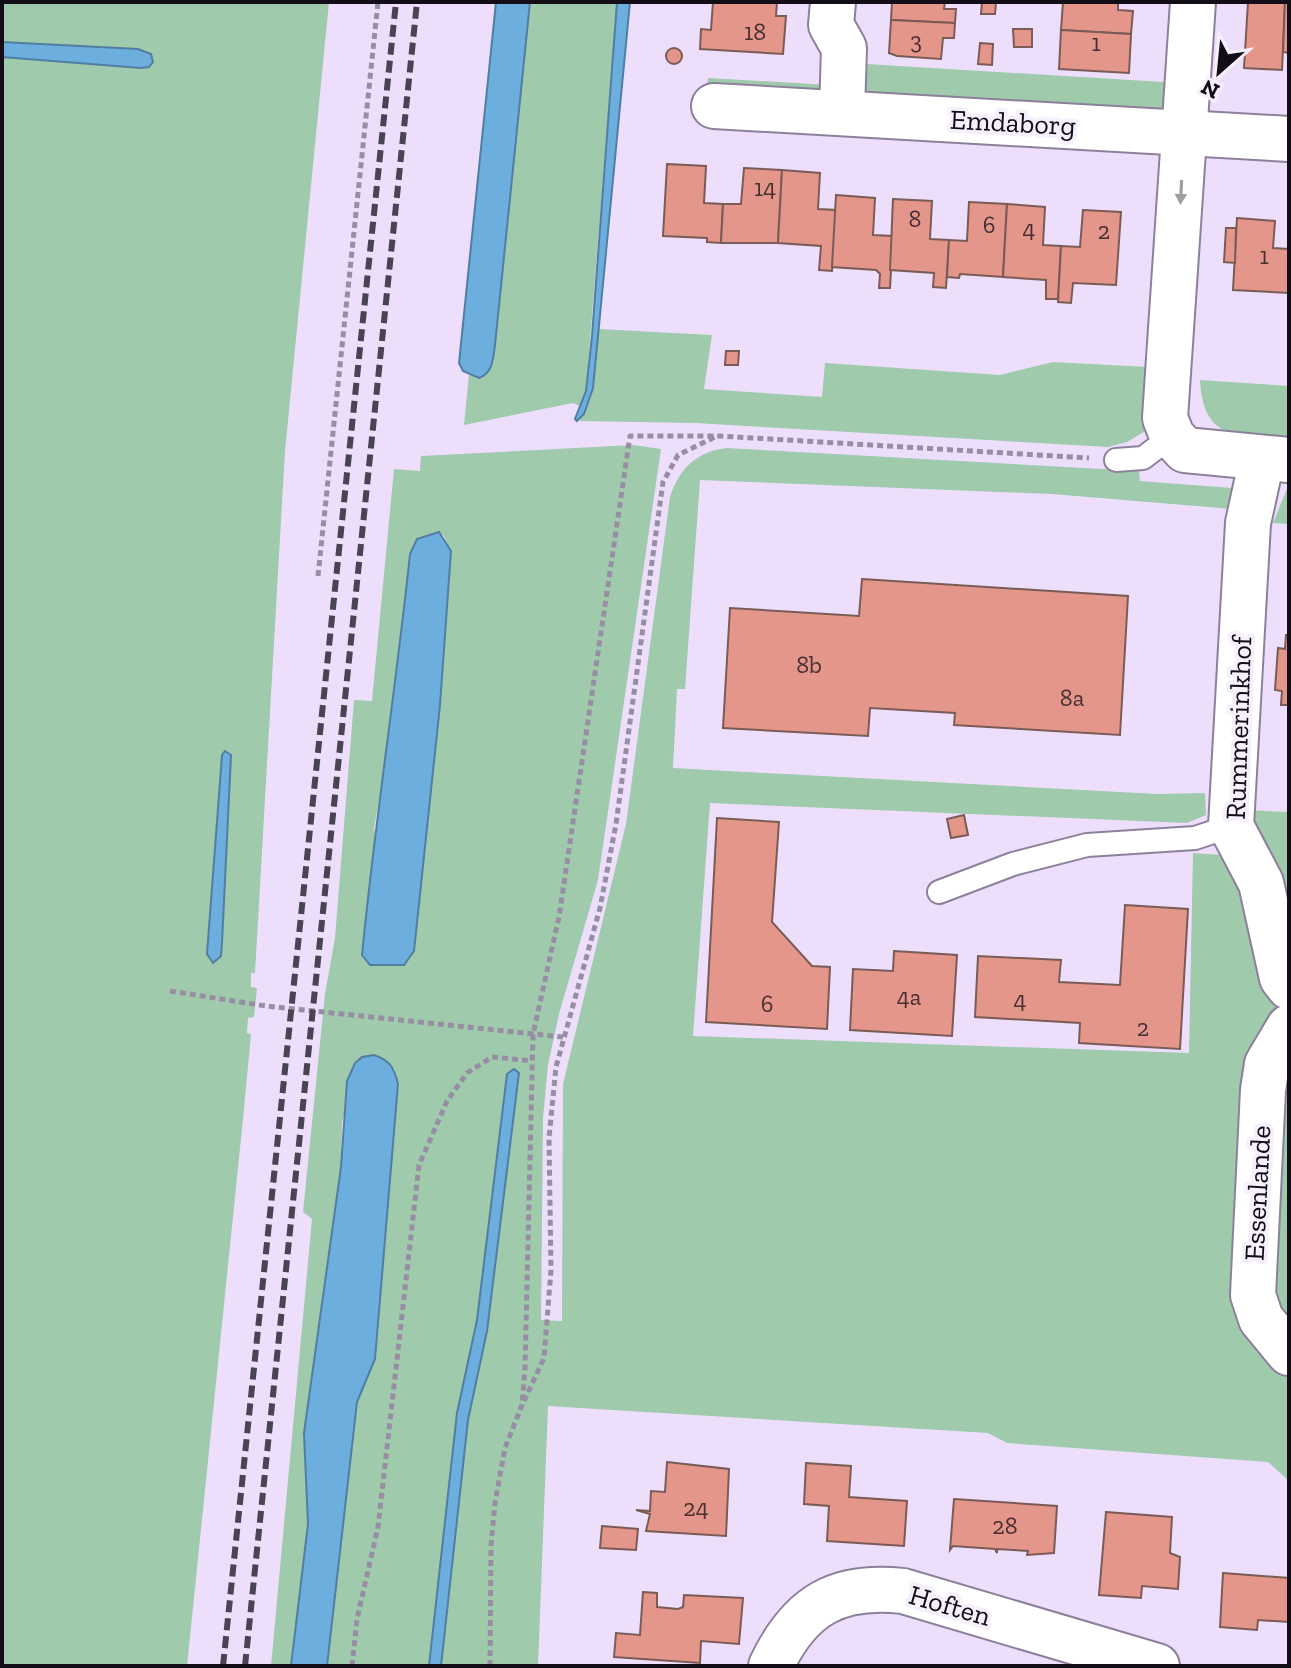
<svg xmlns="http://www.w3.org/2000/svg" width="1291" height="1668" viewBox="0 0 1291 1668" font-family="'Zilla Slab',serif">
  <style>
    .green { fill: #9fcaac; fill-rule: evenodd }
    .water { fill: #6caede; stroke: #517ea2; stroke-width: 2 }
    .building { fill: #e5968b; stroke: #7a5b56; stroke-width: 2 }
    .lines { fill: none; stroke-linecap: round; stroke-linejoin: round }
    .lane-casing { stroke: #8d809a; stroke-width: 26 }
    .street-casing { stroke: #8d809a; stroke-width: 48 }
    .path { stroke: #988ea3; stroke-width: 5; stroke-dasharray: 6 4; stroke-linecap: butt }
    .lane { stroke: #fff; stroke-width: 22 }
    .street { stroke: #fff; stroke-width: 44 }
    .rail { stroke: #4a4352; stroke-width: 6; stroke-dasharray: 12 6; stroke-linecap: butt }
    .oneway { fill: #a09ea2 }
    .labels { text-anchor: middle; stroke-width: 8; stroke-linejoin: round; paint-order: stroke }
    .number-label { font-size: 24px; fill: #472f34 }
    .street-label { font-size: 28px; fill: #120d17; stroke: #f6f0fc }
  </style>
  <rect width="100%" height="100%" fill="#eddffc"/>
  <!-- green -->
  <g class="green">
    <path d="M2,2H329L285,451L255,973H251V987L257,988L254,1017L248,1018L247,1033L251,1034L244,1109L187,1666H2V57L141,68L126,48L2,42ZM222,755H231L221,956L207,954Z"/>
    <polygon points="530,2 617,2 586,391 580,406 573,403 464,425 469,374 479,378 495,345"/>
    <polygon points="866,64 1179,83 1170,114 866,93"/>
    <polygon points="708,78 830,85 830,94 707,89"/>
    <polygon points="598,329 712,335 704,389 822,397 825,363 1000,375 1053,362 1147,367 1144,432 1127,442 1108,447 695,423 580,421 593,388"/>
    <path d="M1200,380L1289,386V439C1240,436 1203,442 1200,380Z"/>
    <path d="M633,445L661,449L598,880L559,1014L548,1065L543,1118L541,1320L562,1321L563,1084L626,824L670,497C679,469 696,452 726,448L1139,471L1140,481L1232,488V509L1052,494L700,480L685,689H677L673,768L1157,794L1205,793L1206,815L1187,823L710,803L693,1036L1189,1053L1193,853L1222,855L1227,852L1286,1008L1242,1275L1289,1364V1481L1268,1462L1007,1443L988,1433L548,1406L538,1666H441L468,1420L487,1331L519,1073L507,1074L477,1320L457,1413L429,1666H327L357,1402L375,1359L398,1084L394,1068L374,1055L362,1057L355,1064L342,1123L341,1167L304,1433L308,1524L291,1666H271L312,1219L303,1212L325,994L335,938L354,700L372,701L394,469L420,471L421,456ZM443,534L451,552L440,705L414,951L374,829L395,705Z"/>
    <polygon points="1288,486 1289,524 1273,523"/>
    <polygon points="1244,810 1289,812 1289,954"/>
    <polygon points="1289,1047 1289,1336 1265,1265"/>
  </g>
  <!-- water -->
  <g class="water">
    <path d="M496,2H530L495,345C493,359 493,373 479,378L463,371L459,363Z"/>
    <polygon points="617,2 630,2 593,388 584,414 577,421 575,419 586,391 592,336"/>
    <polygon points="2,42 138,49 151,54 153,62 149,67 141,68 2,57"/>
    <path d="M439,532L451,551L440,705L414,951L404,965H370L362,955C375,821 396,688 410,554L417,539Z"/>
    <polygon points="225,751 231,755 222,943 221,956 213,963 207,954 222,755"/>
    <path d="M374,1055C391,1061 394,1068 398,1084L375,1359L357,1402L327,1666H291L308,1524L304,1433L341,1167L347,1081L355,1063L362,1057Z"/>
    <polygon points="514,1069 519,1073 487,1331 468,1420 441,1666 429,1666 457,1413 477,1320 507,1074"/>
  </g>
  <!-- building -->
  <g class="building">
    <polygon points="713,2 777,2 776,16 786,16 783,54 700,49 701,29 711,30"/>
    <polygon points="892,2 945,2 944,9 956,9 955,23 891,20"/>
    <polygon points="982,2 996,2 995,14 981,14"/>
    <polygon points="1063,2 1118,2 1118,10 1133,11 1131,34 1061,30"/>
    <polygon points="1248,2 1285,2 1282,70 1244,68"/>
    <polygon points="1285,2 1289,2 1289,53 1283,52"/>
    <polygon points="891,20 955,23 954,38 943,38 941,59 897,56 889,53"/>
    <polygon points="1013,29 1032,29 1032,47 1014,47"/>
    <polygon points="1061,30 1131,34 1129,73 1059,69"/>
    <polygon points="980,43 993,44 992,65 978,64"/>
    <circle cx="674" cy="56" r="8"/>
    <polygon points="667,164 706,166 704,203 723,204 721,243 707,242 707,238 663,236"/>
    <polygon points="744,168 782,170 778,243 721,243 723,204 741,204"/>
    <polygon points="782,170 820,173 818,209 837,210 832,271 819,270 821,246 778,243"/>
    <polygon points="836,195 875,198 873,235 893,236 890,288 879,288 880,274 876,270 832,267"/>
    <polygon points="893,199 932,201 930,239 949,240 946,288 933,287 934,273 890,270"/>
    <polygon points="969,202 1007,204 1003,277 960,274 959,278 947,277 949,240 967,241"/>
    <polygon points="1007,204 1045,207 1043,245 1061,246 1058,299 1046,299 1046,280 1003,277"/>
    <polygon points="1083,210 1121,212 1116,285 1073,283 1071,303 1058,302 1061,246 1080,247"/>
    <polygon points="1237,218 1275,221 1273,248 1289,249 1289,293 1233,290"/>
    <polygon points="1226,228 1236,228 1235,263 1224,262"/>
    <polygon points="726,351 739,351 738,365 725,365"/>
    <polygon points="862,579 1128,596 1120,735 954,725 955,713 870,708 868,736 723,728 730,608 859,616"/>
    <polygon points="1286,635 1289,635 1289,705 1281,705 1282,691 1275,690 1278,648 1285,649"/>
    <polygon points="964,815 968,835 951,838 947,819"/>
    <polygon points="717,818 779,822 772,922 812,966 830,967 827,1029 706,1022"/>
    <polygon points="1125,905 1188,909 1180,1049 1079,1043 1080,1023 975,1017 978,956 1061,960 1059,982 1120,985"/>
    <polygon points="894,951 957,955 952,1036 850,1030 853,969 893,971"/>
    <polygon points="667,1462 729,1469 726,1536 646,1531 650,1514 636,1510 650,1511 651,1491 665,1492"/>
    <polygon points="806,1463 851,1466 849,1497 907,1501 904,1546 827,1541 829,1506 804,1504"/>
    <polygon points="954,1499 1057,1506 1054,1553 1027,1555 1028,1551 997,1549 997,1553 995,1549 953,1546 950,1550"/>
    <polygon points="1106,1512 1172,1517 1170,1553 1180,1557 1178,1589 1142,1586 1141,1598 1099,1595"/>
    <polygon points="602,1526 638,1529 636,1550 600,1548"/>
    <polygon points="1223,1573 1289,1578 1289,1622 1258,1620 1257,1630 1220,1627"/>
    <polygon points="643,1592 657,1593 657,1607 678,1609 683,1607 684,1595 743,1598 739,1644 701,1641 700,1663 614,1657 616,1633 640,1635"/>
  </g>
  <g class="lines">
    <!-- lane casing -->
    <g class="lane-casing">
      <g id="lane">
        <polyline points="1116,460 1143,458 1172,436"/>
        <polyline points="939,892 1013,864 1087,845 1195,838 1231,826"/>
      </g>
    </g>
    <!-- street casing -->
    <g class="street-casing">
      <g id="street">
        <polyline points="833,2 831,25 844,48 842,112"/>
        <polyline points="1193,2 1165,418 1172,436 1185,450 1289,460"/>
        <polyline points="714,106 1289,139"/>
        <polyline points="1262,459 1248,523 1231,826 1261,883 1282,978 1289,987"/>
        <polyline points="1289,1027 1267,1064 1263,1090 1253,1295 1261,1319 1289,1353"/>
        <path d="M771,1666C800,1605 837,1584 903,1591L1157,1666"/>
      </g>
    </g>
    <!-- path -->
    <g class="path">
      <polyline points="318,576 378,2"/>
      <polyline points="170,991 266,1006 563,1037"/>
      <polyline points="524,1401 544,1358 551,1270 549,1138 556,1067 600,908 616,824 663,482 678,455 715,437"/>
      <polyline points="352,1666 357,1619 378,1527 419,1165 447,1101 467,1073 492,1057 532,1061"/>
      <polyline points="490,1666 491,1546 495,1503 505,1448 522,1405 525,1368 533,1034 559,917 630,436 720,436 1089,458"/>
    </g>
    <!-- lane -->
    <use href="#lane" class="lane"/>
    <!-- street -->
    <use href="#street" class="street"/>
    <!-- rail -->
    <g class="rail">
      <polyline points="223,1666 396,2"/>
      <polyline points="245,1666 417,2"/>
    </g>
  </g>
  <!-- one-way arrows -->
  <defs><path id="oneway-solid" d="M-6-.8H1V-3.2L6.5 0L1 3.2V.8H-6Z" transform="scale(2)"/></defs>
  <use class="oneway" href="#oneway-solid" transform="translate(1181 192) rotate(93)"/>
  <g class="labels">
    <!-- number labels -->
    <g class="number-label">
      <text x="755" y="40">18</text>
      <text x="916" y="49">3</text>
      <text x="1096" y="51">1</text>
      <text x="765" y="196">14</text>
      <text x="915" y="227">8</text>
      <text x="989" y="233">6</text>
      <text x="1029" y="237">4</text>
      <text x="1104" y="239">2</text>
      <text x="1264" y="264">1</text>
      <text x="809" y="673">8b</text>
      <text x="1072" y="706">8a</text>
      <text x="909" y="1005">4a</text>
      <text x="1020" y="1008">4</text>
      <text x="767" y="1012">6</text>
      <text x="1143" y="1036">2</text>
      <text x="696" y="1516">24</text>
      <text x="1005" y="1534">28</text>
    </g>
    <!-- street labels -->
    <g class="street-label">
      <text transform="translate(1013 122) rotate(3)" y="10">Emdaborg</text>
      <text transform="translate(1238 728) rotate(-88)" y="10">Rummerinkhof</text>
      <text transform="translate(1257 1193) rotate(-87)" y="10">Essenlande</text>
      <text transform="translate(950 1605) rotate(16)" y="10">Hoften</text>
    </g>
  </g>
  <!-- border -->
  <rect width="1291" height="1668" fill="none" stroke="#120d17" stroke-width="8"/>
  <!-- north arrow -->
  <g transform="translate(1219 72) rotate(207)" stroke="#f6f0fc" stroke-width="6" paint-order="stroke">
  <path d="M0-6L14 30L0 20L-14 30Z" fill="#120d17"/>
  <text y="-12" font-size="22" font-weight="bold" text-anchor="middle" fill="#120d17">N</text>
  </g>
</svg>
